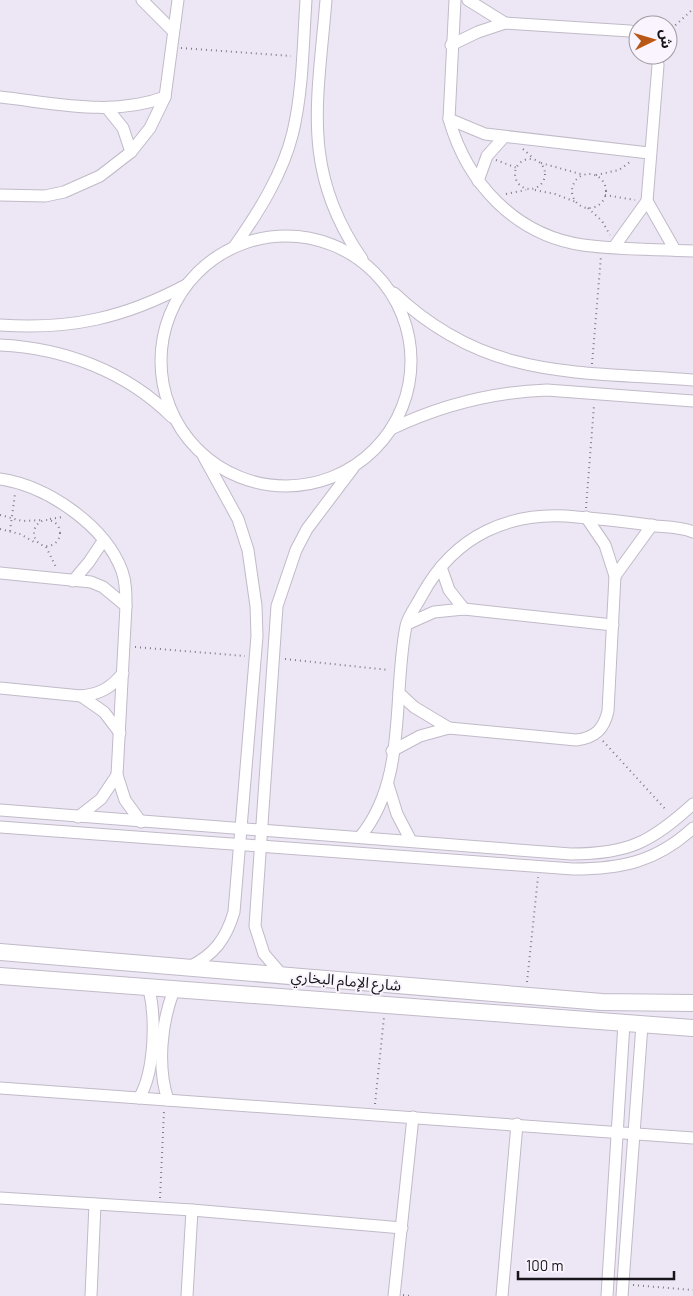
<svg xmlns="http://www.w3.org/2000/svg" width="693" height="1296" viewBox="0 0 693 1296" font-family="Barlow,'Noto Sans Arabic',sans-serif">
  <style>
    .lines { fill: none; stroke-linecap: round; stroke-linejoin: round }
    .street-casing { stroke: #c1bac8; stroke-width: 13 }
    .secondary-casing { stroke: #c1bac8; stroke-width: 18 }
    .path { stroke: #807b84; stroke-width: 2; stroke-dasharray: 1 4; stroke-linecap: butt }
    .street { stroke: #fff; stroke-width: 11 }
    .secondary { stroke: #fff; stroke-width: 16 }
    .labels { text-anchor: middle; stroke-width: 4; stroke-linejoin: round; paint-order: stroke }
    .street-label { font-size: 15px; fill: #171519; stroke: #f9f4fd }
  </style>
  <rect width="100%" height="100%" fill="#ede6f4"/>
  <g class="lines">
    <!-- street casing -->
    <g class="street-casing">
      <g id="street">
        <polyline points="142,0 173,31"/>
        <path d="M326,0C318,100 300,170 362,259"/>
        <path d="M455,0L449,119C467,183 515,235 583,245C619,250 656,249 693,251"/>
        <polyline points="468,0 505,23"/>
        <polyline points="451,45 478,32 505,23 630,31 638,34"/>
        <polyline points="656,55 658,65 647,201 675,250"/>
        <path d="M0,97C55,103 112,117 165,97"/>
        <polyline points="107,108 123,128 131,152"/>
        <polyline points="449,119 485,134 649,153"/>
        <polyline points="478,181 487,156 504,137"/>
        <polyline points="0,195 45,196 64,192 100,176 131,152 150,128 165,97 178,0"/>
        <circle cx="286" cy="361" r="125"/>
        <path d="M234,247C258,213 283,174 293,132C303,89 303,44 306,0"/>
        <polyline points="614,247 647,201"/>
        <path d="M394,293C486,380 575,371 693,380"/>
        <path d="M0,325C70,330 124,318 186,285"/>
        <path d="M0,345C63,348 126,371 172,417"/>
        <path d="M391,429C441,405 491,392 547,390L693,401"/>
        <path d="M0,479C47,486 105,525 122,571C126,582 126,594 126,606L117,775L125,800L141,822"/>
        <polyline points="441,567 449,590 464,609"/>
        <polyline points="0,573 91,582 103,587 126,606"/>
        <polyline points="615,576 652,525"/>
        <polyline points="73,581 89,562 103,541"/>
        <polyline points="407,624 434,612 464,609 613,625"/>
        <path d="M0,688L81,696C100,694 111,688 123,673"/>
        <polyline points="399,693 414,707 449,728"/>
        <polyline points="81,696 104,712 120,733"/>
        <path d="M392,751L420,736L449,728L576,740C595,738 604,729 608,711L615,576L605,545L586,517"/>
        <polyline points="388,785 397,814 411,841"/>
        <path d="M0,810L571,854C629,854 651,842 693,804"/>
        <polyline points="78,817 101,799 117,775"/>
        <path d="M0,827L573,869C621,869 656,862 693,828"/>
        <path d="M360,837C408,779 392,696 406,626C408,616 417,605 422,595C455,535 510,510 577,517C603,519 629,522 656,526C668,527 682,527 693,532"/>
        <path d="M189,967C214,955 226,939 234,912L257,636L256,606L248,550L238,519L204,457"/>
        <polyline points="283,976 264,954 255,926 277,606 296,550 307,529 353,468"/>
        <polyline points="0,1088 693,1138"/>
        <path d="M139,1098C155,1072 156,1018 149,989"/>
        <path d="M168,1100C157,1067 161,1023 174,990"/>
        <polyline points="0,1198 192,1210 402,1228"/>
        <polyline points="91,1296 95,1204"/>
        <polyline points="187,1296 192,1210"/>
        <polyline points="394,1296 413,1117"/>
        <polyline points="502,1296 517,1124"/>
        <polyline points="607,1296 624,1023"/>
        <polyline points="622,1296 642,1025"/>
      </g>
    </g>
    <!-- secondary casing -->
    <g class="secondary-casing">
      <g id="secondary">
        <polyline points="0,952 602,1002 693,1003"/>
        <polyline points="0,976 693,1028"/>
      </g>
    </g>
    <!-- path -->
    <g class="path">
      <polyline points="668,32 693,9"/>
      <polyline points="181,48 291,56"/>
      <polyline points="523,149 534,159"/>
      <circle cx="530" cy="174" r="15"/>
      <polyline points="496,160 517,168"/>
      <polyline points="541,163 584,175"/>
      <circle cx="589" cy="191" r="17"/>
      <polyline points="596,175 619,170 630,162"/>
      <polyline points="535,190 555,194 576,202"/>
      <polyline points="506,194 526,190"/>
      <polyline points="605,195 635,200"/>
      <polyline points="588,208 602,221 610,235"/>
      <polyline points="592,364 601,256"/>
      <polyline points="586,508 594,405"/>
      <polyline points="0,515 22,521 42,520"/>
      <polyline points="50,519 63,517"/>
      <circle cx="47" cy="533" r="13"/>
      <polyline points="0,529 20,534 36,543"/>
      <polyline points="10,531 15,494"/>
      <polyline points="46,547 56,567"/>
      <polyline points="135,647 245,656"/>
      <polyline points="285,659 389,670"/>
      <polyline points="603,741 667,811"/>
      <polyline points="527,982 538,877"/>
      <polyline points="375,1104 384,1017"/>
      <polyline points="160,1198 164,1111"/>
      <polyline points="633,1285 693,1290"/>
      <polyline points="403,1295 411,1296"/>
    </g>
    <!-- street -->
    <use href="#street" class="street"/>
    <!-- secondary -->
    <use href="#secondary" class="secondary"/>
  </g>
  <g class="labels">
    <!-- street labels -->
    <g class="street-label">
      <text transform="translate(346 981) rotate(5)" y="5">شارع الإمام البخاري</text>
    </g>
  </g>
  <!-- north arrow -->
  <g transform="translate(653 40) rotate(85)"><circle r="24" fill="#f9f4fd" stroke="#9f9ba2"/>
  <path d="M0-4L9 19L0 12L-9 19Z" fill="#b95816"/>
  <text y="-8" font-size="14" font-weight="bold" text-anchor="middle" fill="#171519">ش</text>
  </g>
  <!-- scale -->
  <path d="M518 1271v8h156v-8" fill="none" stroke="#171519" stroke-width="2.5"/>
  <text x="526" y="1271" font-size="15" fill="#171519" stroke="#f9f4fd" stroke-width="4" paint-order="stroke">100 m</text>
</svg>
